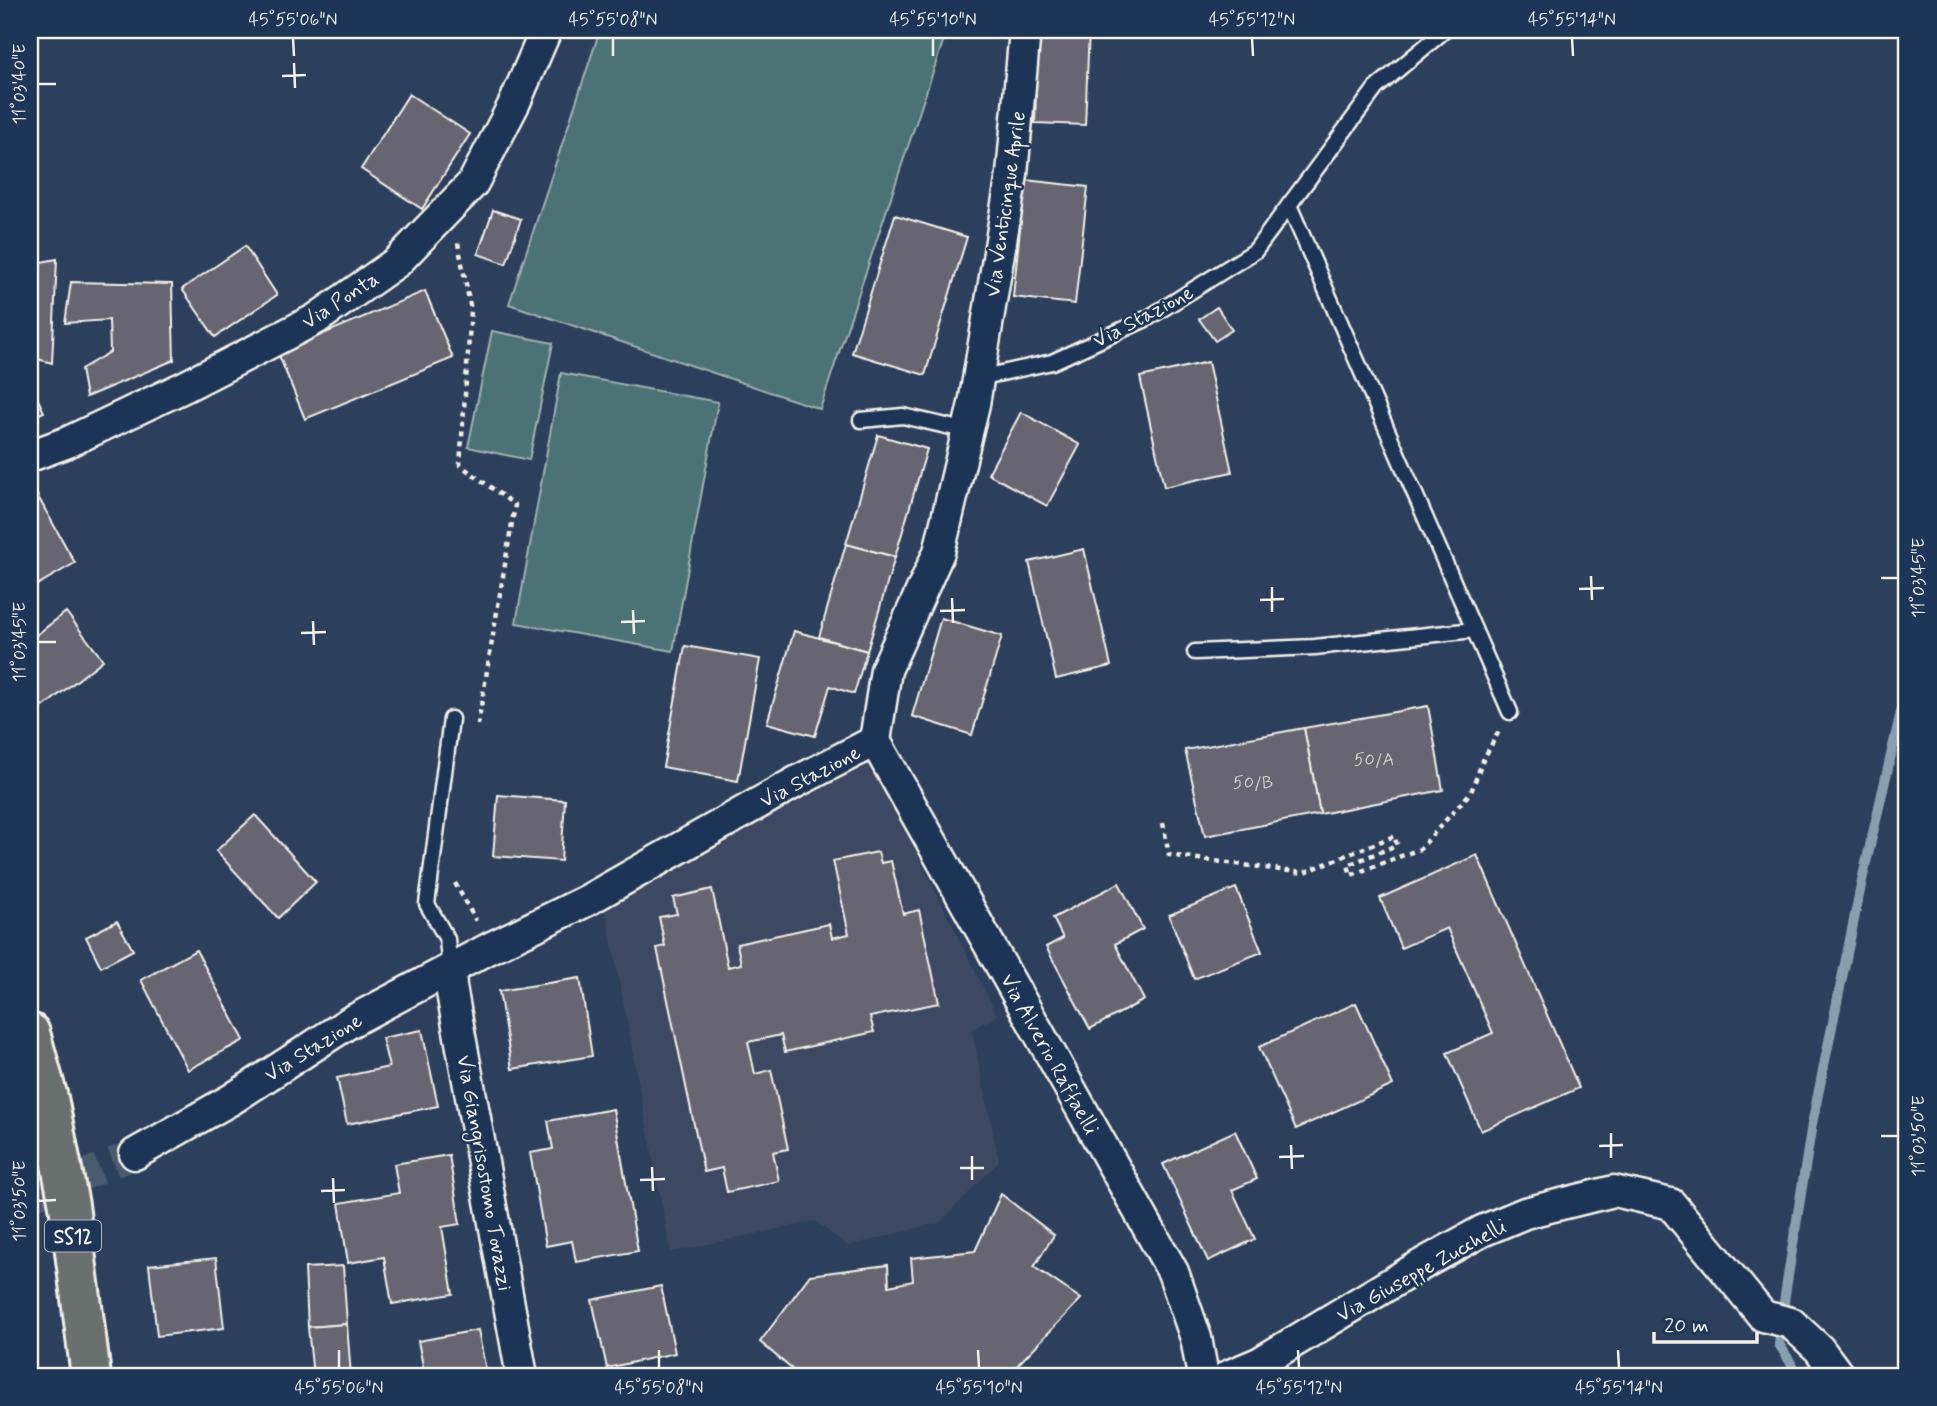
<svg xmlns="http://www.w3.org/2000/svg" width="1937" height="1406" viewBox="0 0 1937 1406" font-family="Mynerve,sans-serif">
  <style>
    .built { fill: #3d4a62 }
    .green { fill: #4c7274; stroke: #a0b2ae; stroke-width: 2 }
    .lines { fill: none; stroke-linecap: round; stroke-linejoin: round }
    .stream { stroke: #899eaf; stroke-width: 10 }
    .building { fill: #666571; stroke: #f4f1e8; stroke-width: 2 }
    .street-tunnel { stroke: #4a5a71; stroke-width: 30; stroke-dasharray: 30 15; stroke-linecap: butt }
    .lane-casing { stroke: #f4f1e8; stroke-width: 19 }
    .street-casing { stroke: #f4f1e8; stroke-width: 35 }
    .primary-casing { stroke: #f4f1e8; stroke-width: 44 }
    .path { stroke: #f4f1e8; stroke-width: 4.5; stroke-dasharray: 5 5; stroke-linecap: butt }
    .lane { stroke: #1d3557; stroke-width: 14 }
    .street { stroke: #1d3557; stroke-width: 30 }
    .primary { stroke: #6a706d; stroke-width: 38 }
    .ticks { fill: none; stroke: #f4f1e8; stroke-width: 2.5 }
    .labels { text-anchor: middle; stroke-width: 5; stroke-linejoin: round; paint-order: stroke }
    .number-label { font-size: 18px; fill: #d0ceca }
    .shield { fill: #1d3557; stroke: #b4b9bc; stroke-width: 2 }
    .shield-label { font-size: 19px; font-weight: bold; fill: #f4f1e8 }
    .street-label { font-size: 21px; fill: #f4f1e8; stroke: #1d3557 }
    .neatline { fill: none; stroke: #f4f1e8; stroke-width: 2.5 }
    .ticks-label { font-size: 18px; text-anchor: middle; fill: #f4f1e8 }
  </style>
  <rect width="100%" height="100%" fill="#2c3f5c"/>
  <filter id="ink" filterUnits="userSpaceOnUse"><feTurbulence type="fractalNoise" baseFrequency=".0143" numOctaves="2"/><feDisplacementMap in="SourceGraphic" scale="14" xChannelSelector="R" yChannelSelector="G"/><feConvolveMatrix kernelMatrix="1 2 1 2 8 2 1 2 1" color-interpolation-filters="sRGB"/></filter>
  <g filter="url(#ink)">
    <!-- built -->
    <polygon class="built" points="871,762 997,1015 972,1030 999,1161 941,1222 848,1246 815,1221 671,1252 605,908"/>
    <!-- green -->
    <g class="green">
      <polygon points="600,30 947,30 820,409 509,304"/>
      <polygon points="492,331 553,343 529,460 468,447"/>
      <polygon points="561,373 718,402 673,651 516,623"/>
    </g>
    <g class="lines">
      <!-- stream -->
      <polyline class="stream" points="1799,1376 1779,1344 1785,1295 1812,1124 1863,876 1907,686"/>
    </g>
    <!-- building -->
    <g class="building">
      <polygon points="1038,30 1089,30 1085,125 1035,123"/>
      <polygon points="409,94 470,134 422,209 361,169"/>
      <polygon points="1025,180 1088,187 1075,304 1013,297"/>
      <polygon points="493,210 521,219 506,264 478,254"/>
      <polygon points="895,215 967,237 925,375 852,353"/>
      <polygon points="245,246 277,295 215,337 182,289"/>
      <polygon points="57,259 52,363 30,357 30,264"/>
      <polygon points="71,282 172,284 174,360 86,397 81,369 110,352 109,320 65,323"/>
      <polygon points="425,291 453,358 305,419 278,353"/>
      <polygon points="1217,307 1232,330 1215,341 1199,319"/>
      <polygon points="1208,362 1232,472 1164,487 1140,377"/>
      <polygon points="30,383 44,412 30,418"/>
      <polygon points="1021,412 1080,445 1047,506 988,474"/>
      <polygon points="878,435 927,449 895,557 846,544"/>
      <polygon points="37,495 75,563 30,589 30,499"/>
      <polygon points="846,544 895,557 867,651 819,637"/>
      <polygon points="1084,549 1111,666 1056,679 1029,562"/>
      <polygon points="66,612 103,660 43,707 30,690 30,640"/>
      <polygon points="941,618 1002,636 972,735 912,716"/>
      <polygon points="794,631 867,651 854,694 830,686 815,736 767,723"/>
      <polygon points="685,646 760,659 738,781 663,767"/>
      <polygon points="1428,706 1443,790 1320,814 1304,728"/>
      <polygon points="1304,728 1320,814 1205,836 1185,750"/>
      <polygon points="498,795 565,800 561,861 493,856"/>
      <polygon points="255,815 316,882 278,918 216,851"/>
      <polygon points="878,852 881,863 891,861 903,914 919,910 939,1003 870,1017 874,1032 785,1052 781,1035 748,1042 755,1074 771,1070 788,1149 773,1152 779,1181 727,1192 722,1168 704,1172 657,948 665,946 659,917 677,914 673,898 712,889 728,967 741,964 737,944 829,924 832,938 849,934 833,861"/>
      <polygon points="1477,855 1579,1088 1481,1131 1447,1053 1493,1033 1447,928 1401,948 1380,898"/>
      <polygon points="1119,883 1143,929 1115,944 1144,1000 1090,1029 1046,947 1063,938 1053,918"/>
      <polygon points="1236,888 1262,952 1194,979 1169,915"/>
      <polygon points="117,921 133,950 101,967 86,937"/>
      <polygon points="196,950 244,1040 188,1070 141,980"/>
      <polygon points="580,978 592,1056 512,1069 499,991"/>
      <polygon points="1356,1003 1393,1085 1296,1129 1259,1047"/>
      <polygon points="422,1030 438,1106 347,1124 337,1078 389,1067 382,1038"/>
      <polygon points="613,1109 638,1251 576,1262 572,1241 546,1246 530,1153 553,1149 548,1121"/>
      <polygon points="1235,1131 1257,1179 1232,1190 1255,1239 1208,1261 1163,1164"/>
      <polygon points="449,1155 460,1224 442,1227 453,1294 392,1304 384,1257 348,1263 339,1203 399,1193 394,1164"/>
      <polygon points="1001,1194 1054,1235 1034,1267 1081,1299 1007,1376 800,1376 760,1342 810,1275 888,1265 889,1286 913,1281 911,1258 975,1251"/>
      <polygon points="216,1258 224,1328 157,1336 149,1265"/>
      <polygon points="343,1266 347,1324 308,1327 305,1268"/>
      <polygon points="661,1286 675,1353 607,1368 592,1300"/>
      <polygon points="347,1324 351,1376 313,1376 308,1327"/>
      <polygon points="478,1330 487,1376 425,1376 418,1341"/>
    </g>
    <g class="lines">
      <!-- street-tunnel -->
      <polyline class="street-tunnel" points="30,1197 135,1154"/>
      <!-- lane casing -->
      <g class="lane-casing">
        <g id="lane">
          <polyline points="1289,205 1510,712"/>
          <polyline points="979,378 1052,362 1148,318 1255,251 1376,88 1445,30"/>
          <polyline points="861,420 903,416 968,431"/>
          <polyline points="1195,652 1315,647 1474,630"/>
          <polyline points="450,970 447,939 427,904 451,719"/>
        </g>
      </g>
      <!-- street casing -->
      <g class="street-casing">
        <g id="street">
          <polyline points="30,456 68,442 186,386 316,319 397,262 473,183 515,102 546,30"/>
          <polyline points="875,741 886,670 939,552 974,404 1012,174 1025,30"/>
          <polyline points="875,741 1173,1272 1196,1338 1203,1376"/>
          <polyline points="450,970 451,987 522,1376"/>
          <polyline points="135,1154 232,1099 350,1022 490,948 586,901 796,782 875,741"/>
          <polyline points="1228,1376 1259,1363 1426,1262 1482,1231 1525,1213 1614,1191 1671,1204 1763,1316 1791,1323 1819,1349 1839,1376"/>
        </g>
      </g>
      <!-- primary casing -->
      <g class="primary-casing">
        <polyline id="primary" points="30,1033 48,1098 69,1205 91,1376"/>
      </g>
      <!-- path -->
      <g class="path">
        <polyline points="458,243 471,310 460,465 515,505 477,730"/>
        <polyline points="1163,823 1169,855 1303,873 1394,836 1397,845 1348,865 1351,875 1420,849 1471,792 1483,760 1499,731"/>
        <polyline points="455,883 476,921"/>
      </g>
      <!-- lane -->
      <use href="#lane" class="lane"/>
      <!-- street -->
      <use href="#street" class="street"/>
      <!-- primary -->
      <use href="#primary" class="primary"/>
    </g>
  </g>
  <!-- ticks -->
  <path class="ticks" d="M293,38L294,56M613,38V56M933,38V56M1252,38L1253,56M1572,38L1573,56M294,63L295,88M282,76L306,75M38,84H56M1591,576L1592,600M1881,578H1898M1272,587V612M1579,589L1604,588M952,598L953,623M1260,600L1284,599M633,610L634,634M940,611L965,610M313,621L314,645M621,622L645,621M301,633L326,632M38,642H56M1611,1133V1158M1881,1136H1898M1291,1145L1292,1169M1599,1146L1623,1145M972,1156V1180M1279,1157L1304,1156M652,1167L653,1191M960,1168H984M333,1178L334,1203M640,1180L665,1179M321,1191L345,1190M38,1201L56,1200M339,1350V1368M659,1350V1368M978,1350L979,1368M1298,1350L1299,1368M1618,1350L1619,1368"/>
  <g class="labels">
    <!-- number labels -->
    <g class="number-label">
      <text x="1374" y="765">50/A</text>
      <text x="1253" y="788">50/B</text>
    </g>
    <!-- shield labels -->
    <rect class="shield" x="45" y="1220.5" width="56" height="31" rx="5"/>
    <g class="shield-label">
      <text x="73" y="1243">SS12</text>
    </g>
    <!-- street labels -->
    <g class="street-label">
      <text transform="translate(1005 204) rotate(-82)" y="7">Via Venticinque Aprile</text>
      <text transform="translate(340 300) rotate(-33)" y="7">Via Ponta</text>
      <text transform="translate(1143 316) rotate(-28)" y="7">Via Stazione</text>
      <text transform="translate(810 776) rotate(-28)" y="7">Via Stazione</text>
      <text transform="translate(313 1047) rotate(-32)" y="7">Via Stazione</text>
      <text transform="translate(1050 1054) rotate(61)" y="7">Via Alverio Raffaelli</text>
      <text transform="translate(485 1173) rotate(80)" y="7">Via Giangrisostomo Tovazzi</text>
      <text transform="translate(1421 1270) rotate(-29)" y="7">Via Giuseppe Zucchelli</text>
    </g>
  </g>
  <!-- margin -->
  <rect width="1937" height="1406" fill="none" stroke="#1d3557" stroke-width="77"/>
  <!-- scale -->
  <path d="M1654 1332v10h103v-10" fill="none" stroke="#f4f1e8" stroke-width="3.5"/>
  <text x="1664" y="1332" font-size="21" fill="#f4f1e8" stroke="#1d3557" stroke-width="5" paint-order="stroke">20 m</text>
  <rect x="38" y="38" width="1860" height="1330" class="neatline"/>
  <g class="ticks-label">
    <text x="293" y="25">45°55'06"N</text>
    <text x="613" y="25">45°55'08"N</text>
    <text x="933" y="25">45°55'10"N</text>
    <text x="1252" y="25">45°55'12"N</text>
    <text x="1572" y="25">45°55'14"N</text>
    <text transform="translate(19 84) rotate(-90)" y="6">11°03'40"E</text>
    <text transform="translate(1918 578) rotate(-90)" y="6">11°03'45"E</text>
    <text transform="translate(19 642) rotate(-90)" y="6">11°03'45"E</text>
    <text transform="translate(1918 1136) rotate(-90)" y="6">11°03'50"E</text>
    <text transform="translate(19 1201) rotate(-90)" y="6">11°03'50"E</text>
    <text x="339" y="1393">45°55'06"N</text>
    <text x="659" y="1393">45°55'08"N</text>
    <text x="979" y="1393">45°55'10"N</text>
    <text x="1299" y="1393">45°55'12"N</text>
    <text x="1619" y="1393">45°55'14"N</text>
  </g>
</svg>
